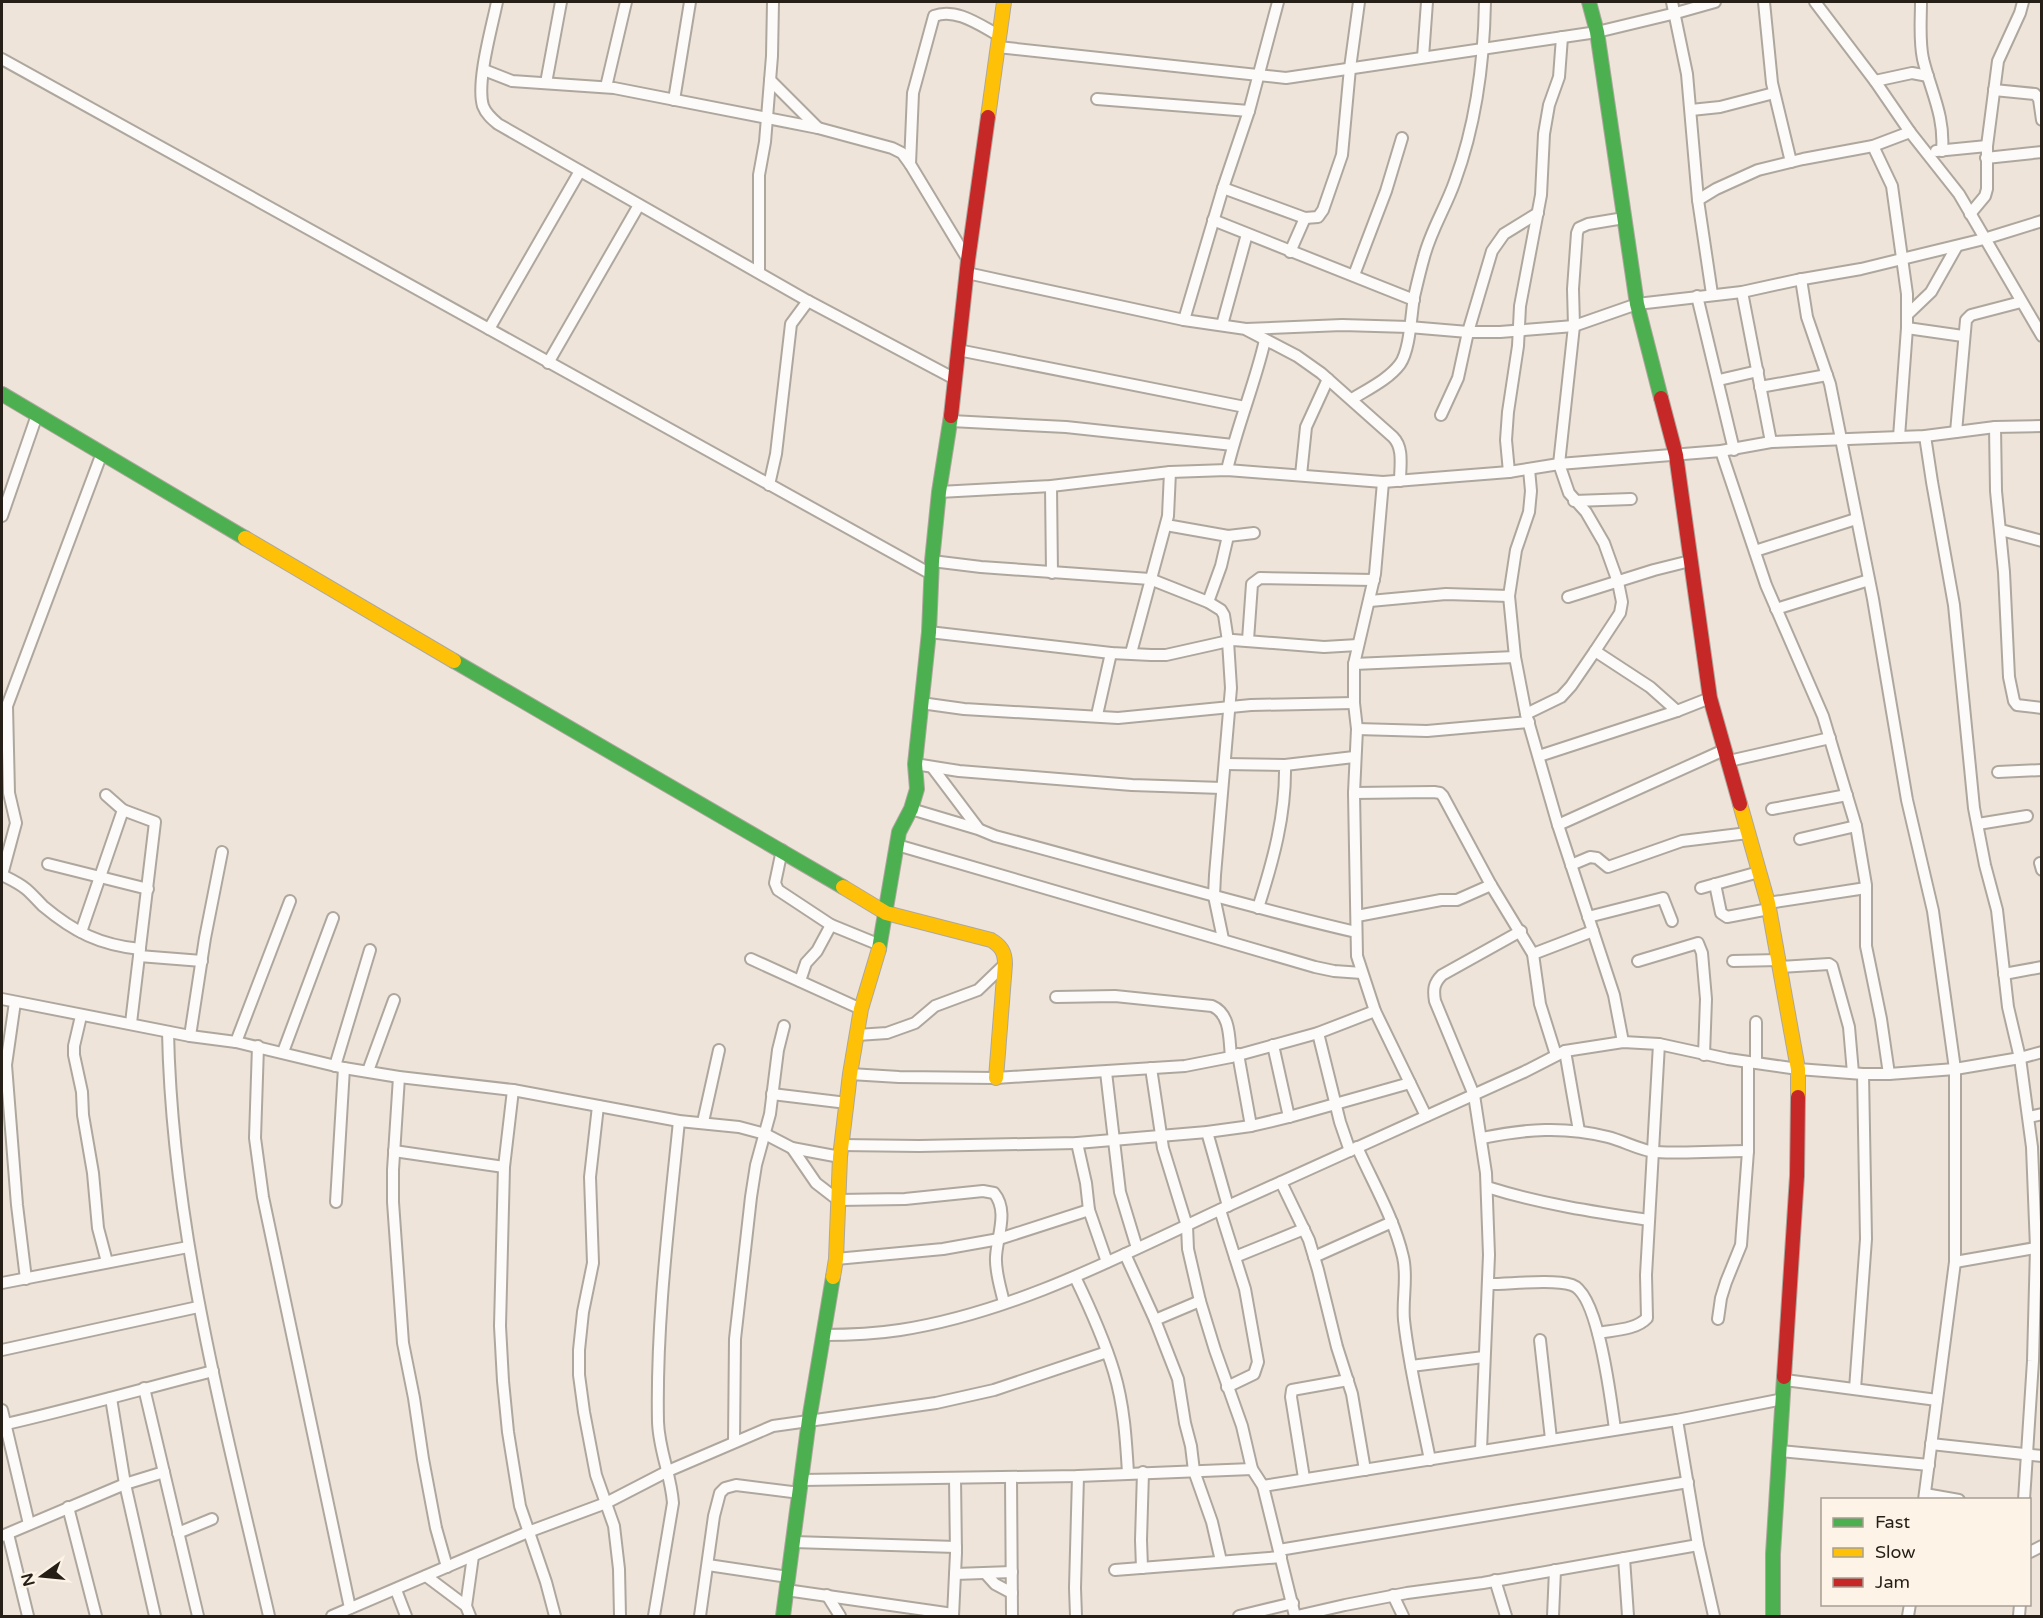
<svg xmlns="http://www.w3.org/2000/svg" width="2043" height="1618" viewBox="0 0 2043 1618" font-family="'Varela Round',sans-serif">
  <style>
    .lines { fill: none; stroke-linecap: round; stroke-linejoin: round }
    .street-casing { stroke: #aea79e; stroke-width: 14 }
    .fast-casing { stroke: #aea79e; stroke-width: 16 }
    .slow-casing { stroke: #aea79e; stroke-width: 16 }
    .jam-casing { stroke: #aea79e; stroke-width: 16 }
    .street { stroke: #fcfbf9; stroke-width: 10 }
    .fast { stroke: #4caf50; stroke-width: 14 }
    .slow { stroke: #ffc107; stroke-width: 14 }
    .jam { stroke: #c62828; stroke-width: 14 }
  </style>
  <rect width="100%" height="100%" fill="#eee4d9"/>
  <g class="lines">
    <!-- street casing -->
    <g class="street-casing">
      <g id="street">
        <path d="M497,2C492,27 476,82 483,106C486,114 492,119 498,124L808,301L955,379"/>
        <polyline points="1672,2 1687,74 1698,200 1712,294"/>
        <polyline points="1764,2 1772,83 1791,162"/>
        <polyline points="1815,2 1875,81 1910,132 1959,194 2042,336"/>
        <path d="M1921,2C1921,20 1919,40 1923,59C1931,92 1945,116 1942,151"/>
        <polyline points="998,47 1286,78 1597,32 1676,13 1715,2"/>
        <polyline points="1423,57 1427,2"/>
        <polyline points="2,59 931,574"/>
        <polyline points="484,70 512,81 614,88 818,128 892,148 902,153 910,164 968,260"/>
        <polyline points="770,80 818,128"/>
        <polyline points="1875,81 1912,73 1928,76"/>
        <polyline points="546,83 561,2"/>
        <polyline points="606,87 626,2"/>
        <polyline points="1994,90 2035,94 2039,99 2042,120"/>
        <polyline points="1097,99 1249,111"/>
        <polyline points="674,100 690,2"/>
        <polyline points="1691,110 1720,107 1774,93"/>
        <polyline points="1873,146 1892,186 1907,294 1907,328 1899,437"/>
        <polyline points="1936,151 1987,146"/>
        <polyline points="1986,158 2042,152"/>
        <path d="M910,164L913,93L934,16C956,7 981,26 1000,36"/>
        <polyline points="1223,188 1305,218 1318,217 1323,210 1342,155 1350,68 1359,2"/>
        <polyline points="1698,200 1716,189 1758,170 1803,159 1873,146 1910,132"/>
        <polyline points="1970,214 1985,196 1987,189 1987,146 1998,61 2020,13 2023,2"/>
        <polyline points="1624,218 1588,224 1579,228 1577,233 1573,289 1574,326 1559,464 1569,493 1586,512 1604,543 1618,582 1622,602 1620,613 1595,651 1650,687 1677,711"/>
        <polyline points="1213,220 1414,300"/>
        <polyline points="1290,252 1305,218"/>
        <polyline points="759,272 759,175 765,142 772,56 773,2"/>
        <polyline points="967,273 1184,320 1246,329 1342,325 1409,327 1468,332 1500,332 1574,326 1637,304 1742,292 1797,280 1861,269 1984,239 2042,221"/>
        <polyline points="1354,275 1386,191 1402,138"/>
        <polyline points="1801,279 1807,317 1830,384 1873,599 1907,800 1933,911 1955,1069 1955,1262 1924,1500"/>
        <polyline points="1742,292 1771,442"/>
        <polyline points="1697,296 1734,450"/>
        <polyline points="1908,314 1931,292 1957,246"/>
        <polyline points="1184,320 1223,188 1249,111 1278,2"/>
        <polyline points="1222,325 1247,234"/>
        <polyline points="1907,328 1963,336"/>
        <polyline points="489,329 580,171"/>
        <path d="M1247,330L1297,356L1321,373L1393,437C1404,448 1400,466 1400,481"/>
        <polyline points="958,350 1245,407"/>
        <polyline points="548,363 639,205"/>
        <polyline points="1719,380 1758,371"/>
        <polyline points="1760,387 1827,375"/>
        <path d="M1352,399C1368,389 1389,379 1400,364C1410,350 1411,315 1414,297C1417,284 1420,271 1424,257C1431,230 1446,207 1455,181C1476,124 1484,62 1485,2"/>
        <polyline points="1441,415 1458,378 1468,332 1492,251 1504,234 1538,213"/>
        <polyline points="951,421 1066,427 1233,445"/>
        <polyline points="1995,427 1996,491 2004,572 2009,677 2014,701 2017,705 2042,708"/>
        <polyline points="1956,432 1966,320 1971,315 2021,302"/>
        <polyline points="1925,436 1932,482 1954,605 1974,808 1985,865 1997,910 2008,1007 2020,1058 2032,1147 2036,1248 2033,1361 2024,1500"/>
        <polyline points="1721,451 1766,585 1823,716 1856,826 1866,885 1866,946 1881,1019 1889,1074"/>
        <path d="M102,453L7,706L9,793L16,823L2,875C10,879 19,883 26,889C32,894 37,900 43,906C74,932 100,945 140,949"/>
        <polyline points="1529,469 1531,491 1529,512 1516,550 1509,596 1515,657 1526,714 1558,825 1614,995 1623,1042"/>
        <path d="M1227,470C1237,426 1255,384 1265,340"/>
        <polyline points="1509,472 1506,440 1508,412 1518,346 1520,306 1541,195 1544,134 1549,105 1559,77 1562,37"/>
        <polyline points="1301,475 1306,427 1328,379"/>
        <polyline points="1383,482 1375,574 1354,664 1354,703 1357,729 1354,793 1357,956 1375,1011 1426,1116"/>
        <polyline points="769,485 776,454 791,324 808,301"/>
        <polyline points="1051,486 1052,573"/>
        <polyline points="939,492 1051,486 1170,472 1227,470 1383,482 1509,472 1559,464 1721,451 1771,442 1925,436 1995,427 2042,426"/>
        <polyline points="1574,501 1631,499"/>
        <polyline points="2,516 37,415"/>
        <polyline points="1166,525 1228,536 1254,533"/>
        <polyline points="2001,530 2042,541"/>
        <polyline points="1755,551 1856,519"/>
        <polyline points="932,561 981,567 1150,579 1208,602 1221,610 1224,615 1228,641 1231,688 1215,875 1214,896 1223,939"/>
        <polyline points="1568,597 1654,570 1690,561"/>
        <polyline points="1370,601 1446,594 1509,596"/>
        <polyline points="1208,602 1221,566 1228,536"/>
        <polyline points="1776,609 1869,580"/>
        <polyline points="929,632 1111,653 1151,655 1166,655 1233,640 1324,647 1358,645"/>
        <polyline points="1248,640 1252,584 1260,578 1374,580"/>
        <polyline points="1131,653 1168,516 1170,472"/>
        <polyline points="1354,664 1515,657"/>
        <polyline points="921,703 964,709 1118,718 1251,705 1354,703"/>
        <polyline points="1526,714 1561,697 1571,686 1595,651"/>
        <polyline points="1097,715 1111,653"/>
        <polyline points="1357,729 1427,731 1529,722"/>
        <polyline points="1539,756 1677,711 1710,698"/>
        <polyline points="1729,761 1830,738"/>
        <polyline points="915,764 959,771 1132,785 1222,788"/>
        <path d="M1225,764L1285,765C1286,815 1273,861 1258,908"/>
        <polyline points="1285,765 1354,757"/>
        <polyline points="932,767 978,828"/>
        <polyline points="1998,772 2042,770"/>
        <polyline points="1354,793 1434,792 1440,793 1443,796 1491,885 1533,954 1540,1004 1556,1055"/>
        <path d="M911,809L978,829L995,836C1116,868 1235,904 1356,932"/>
        <polyline points="1772,809 1847,795"/>
        <polyline points="123,810 155,822 131,1023"/>
        <polyline points="1978,824 2027,816"/>
        <polyline points="1558,825 1724,750"/>
        <polyline points="1800,839 1856,826"/>
        <polyline points="897,845 1315,967 1334,971 1362,973"/>
        <polyline points="782,850 775,883 778,890 831,925 880,945"/>
        <polyline points="2040,863 2042,870"/>
        <polyline points="48,864 148,889"/>
        <polyline points="1571,865 1590,857 1597,858 1608,867 1682,841 1748,833"/>
        <polyline points="1715,884 1721,913 1727,917 1769,909"/>
        <polyline points="1701,888 1759,872"/>
        <polyline points="1768,903 1866,888"/>
        <polyline points="1357,916 1441,900 1457,900 1491,885"/>
        <polyline points="1588,917 1663,898 1672,921"/>
        <polyline points="81,932 123,810 106,795"/>
        <polyline points="1533,954 1593,931"/>
        <polyline points="139,956 202,961"/>
        <polyline points="751,959 861,1009"/>
        <polyline points="1638,961 1698,943 1702,953 1706,999 1704,1055"/>
        <polyline points="1733,961 1779,960"/>
        <polyline points="1780,967 1829,964 1832,966 1849,1027 1853,1073"/>
        <polyline points="2004,974 2042,967"/>
        <polyline points="800,981 806,963 817,951 831,925"/>
        <path d="M1056,997L1115,996L1212,1006C1231,1014 1229,1039 1231,1057"/>
        <polyline points="2,999 190,1036 236,1042 344,1068 399,1077 513,1090 679,1121 739,1127 765,1134 792,1148 840,1157"/>
        <polyline points="15,1002 6,1065 17,1205 26,1279"/>
        <polyline points="81,1016 74,1046 74,1055 82,1092 83,1115 93,1173 98,1228 107,1262"/>
        <polyline points="1756,1022 1756,1063"/>
        <path d="M168,1032C172,1231 225,1424 269,1616"/>
        <polyline points="1318,1033 1340,1122 1350,1151"/>
        <polyline points="857,1035 887,1033 915,1023 935,1006 978,990 1005,964"/>
        <polyline points="190,1036 205,938 222,852"/>
        <polyline points="236,1042 290,901"/>
        <polyline points="1273,1045 1289,1117"/>
        <polyline points="258,1046 255,1138 263,1197 350,1608"/>
        <polyline points="1565,1051 1579,1131"/>
        <polyline points="283,1052 333,918"/>
        <polyline points="1238,1054 1251,1126"/>
        <polyline points="335,1066 370,950"/>
        <polyline points="1151,1068 1163,1148 1187,1226 1188,1249 1200,1301 1215,1350 1242,1426 1252,1469 1263,1486 1295,1616"/>
        <polyline points="368,1071 394,1000"/>
        <polyline points="1106,1072 1120,1192 1137,1248"/>
        <polyline points="850,1074 899,1077 996,1078 1185,1066 1231,1057 1318,1033 1375,1011"/>
        <polyline points="399,1077 393,1170 393,1202 403,1343 414,1398 423,1459 436,1528 447,1567"/>
        <polyline points="513,1090 504,1167 500,1326 503,1381 508,1432 520,1506 546,1582 555,1616"/>
        <polyline points="772,1094 847,1103"/>
        <polyline points="598,1106 590,1177 593,1263 583,1312 579,1350 579,1375 584,1412 596,1475 614,1526 619,1569 620,1616"/>
        <polyline points="2029,1117 2042,1114"/>
        <polyline points="703,1122 719,1050"/>
        <polyline points="1207,1132 1228,1206"/>
        <path d="M1482,1138C1525,1129 1565,1126 1608,1137C1624,1141 1641,1151 1656,1152C1687,1154 1718,1151 1748,1151"/>
        <polyline points="1077,1143 1086,1183 1089,1210 1107,1262"/>
        <polyline points="841,1145 919,1146 1077,1143 1207,1132 1251,1126 1289,1117 1410,1083"/>
        <path d="M1357,1147C1373,1183 1394,1218 1403,1257C1408,1277 1402,1299 1404,1320C1409,1367 1421,1414 1430,1460"/>
        <path d="M792,1148L816,1183L838,1200L905,1199L983,1191L994,1193C1009,1211 997,1236 996,1257C995,1272 1001,1289 1004,1303"/>
        <polyline points="394,1151 504,1167"/>
        <polyline points="1281,1182 1309,1240 1318,1270 1337,1347 1352,1394 1365,1470"/>
        <path d="M1487,1187C1541,1204 1594,1212 1649,1220"/>
        <polyline points="336,1202 344,1068"/>
        <polyline points="1220,1210 1245,1289 1258,1362 1254,1374 1227,1387"/>
        <polyline points="1125,1254 1155,1320 1178,1379 1185,1423 1191,1446 1194,1471 1212,1522 1221,1561"/>
        <polyline points="1235,1257 1304,1229"/>
        <polyline points="1314,1257 1392,1222"/>
        <polyline points="836,1259 943,1249 999,1239 1089,1210"/>
        <polyline points="1955,1262 2041,1247"/>
        <path d="M1075,1277C1090,1308 1104,1339 1114,1372C1124,1405 1126,1439 1128,1473"/>
        <polyline points="2,1283 188,1247"/>
        <path d="M1489,1284C1511,1284 1552,1279 1572,1285C1599,1294 1611,1402 1615,1429"/>
        <polyline points="1718,1319 1721,1298 1726,1282 1741,1245 1748,1151 1748,1062"/>
        <polyline points="1155,1320 1200,1301"/>
        <path d="M1598,1333C1613,1330 1636,1330 1647,1318L1646,1275L1659,1044"/>
        <path d="M823,1335C848,1335 874,1334 900,1330C1016,1312 1124,1254 1230,1205C1328,1160 1426,1116 1524,1072L1565,1051L1623,1042L1659,1044L1728,1059L1798,1069L1863,1074H1889L1955,1069L2020,1058L2042,1052"/>
        <polyline points="1540,1340 1551,1439"/>
        <polyline points="2,1350 198,1307"/>
        <polyline points="1411,1366 1484,1357"/>
        <polyline points="1785,1380 1937,1400"/>
        <polyline points="144,1388 198,1616"/>
        <polyline points="1855,1389 1866,1239 1863,1074"/>
        <polyline points="111,1398 125,1484 155,1616"/>
        <polyline points="2,1410 29,1524"/>
        <polyline points="1677,1420 1698,1545 1714,1616"/>
        <path d="M2,1425C73,1409 142,1389 213,1371"/>
        <polyline points="734,1442 735,1339 751,1197 756,1165 770,1114 778,1050 784,1026"/>
        <polyline points="1931,1444 2042,1456"/>
        <path d="M1481,1450L1489,1255L1486,1173L1474,1095L1435,1001C1433,989 1434,983 1442,975L1521,931"/>
        <polyline points="1780,1451 1929,1465"/>
        <polyline points="1011,1477 1012,1616"/>
        <polyline points="1304,1478 1291,1397 1292,1390 1348,1380"/>
        <polyline points="802,1480 1078,1476 1252,1469"/>
        <polyline points="1263,1486 1677,1420 1783,1399"/>
        <polyline points="1925,1494 1959,1500"/>
        <polyline points="68,1507 96,1616"/>
        <polyline points="178,1533 212,1519"/>
        <polyline points="8,1534 28,1616"/>
        <polyline points="2,1536 125,1484 164,1472"/>
        <polyline points="793,1542 956,1547"/>
        <polyline points="1279,1550 1688,1482"/>
        <polyline points="2030,1552 2042,1546"/>
        <polyline points="1624,1558 1628,1616"/>
        <polyline points="708,1565 788,1577"/>
        <polyline points="1142,1568 1141,1540 1143,1472"/>
        <polyline points="1115,1570 1281,1557"/>
        <polyline points="955,1574 1012,1572"/>
        <polyline points="986,1574 995,1584 1012,1593"/>
        <polyline points="426,1576 466,1606"/>
        <polyline points="1495,1580 1506,1616"/>
        <polyline points="396,1590 406,1616"/>
        <polyline points="786,1590 953,1614"/>
        <polyline points="827,1595 840,1616"/>
        <polyline points="1393,1595 1403,1616"/>
        <polyline points="332,1616 528,1532 606,1503 668,1471 773,1426 936,1403 994,1390 1107,1352"/>
        <polyline points="470,1616 466,1606 473,1556"/>
        <path d="M654,1616L673,1503C671,1475 659,1451 658,1422C656,1322 669,1221 679,1121"/>
        <polyline points="700,1616 714,1516 720,1493 725,1488 736,1485 800,1493"/>
        <polyline points="953,1616 956,1553 955,1478"/>
        <polyline points="1076,1616 1075,1588 1078,1476"/>
        <polyline points="1239,1616 1293,1603"/>
        <polyline points="1297,1616 1345,1605 1407,1593 1483,1583 1698,1545"/>
        <polyline points="1553,1616 1555,1570"/>
        <polyline points="1908,1616 1910,1604"/>
        <polyline points="2019,1616 2020,1604"/>
      </g>
    </g>
    <!-- fast casing -->
    <g class="fast-casing">
      <g id="fast">
        <polyline points="1589,2 1597,32 1637,304 1661,398"/>
        <polyline points="2,394 245,538"/>
        <polyline points="454,661 843,887"/>
        <polyline points="879,949 899,832 911,809 917,789 915,764 929,632 932,561 939,492 951,416"/>
        <polyline points="783,1616 809,1420 833,1277"/>
        <polyline points="1773,1616 1773,1554 1784,1377"/>
      </g>
    </g>
    <!-- slow casing -->
    <g class="slow-casing">
      <g id="slow">
        <polyline points="988,117 1004,2"/>
        <polyline points="245,538 454,661"/>
        <polyline points="1740,804 1768,903 1798,1069 1798,1097"/>
        <path d="M843,887L886,913L991,940C1001,946 1005,952 1005,964L996,1078"/>
        <polyline points="833,1277 836,1259 840,1157 850,1074 861,1009 879,949"/>
      </g>
    </g>
    <!-- jam casing -->
    <g class="jam-casing">
      <g id="jam">
        <polyline points="1661,398 1676,455 1710,698 1740,804"/>
        <polyline points="951,416 968,260 988,117"/>
        <polyline points="1784,1377 1797,1176 1798,1097"/>
      </g>
    </g>
    <!-- street -->
    <use href="#street" class="street"/>
    <!-- fast -->
    <use href="#fast" class="fast"/>
    <!-- slow -->
    <use href="#slow" class="slow"/>
    <!-- jam -->
    <use href="#jam" class="jam"/>
  </g>
  <!-- border -->
  <rect width="2043" height="1618" fill="none" stroke="#251f18" stroke-width="6"/>
  <!-- legend -->
  <rect x="1821" y="1498" width="210" height="108" fill="#fdf4e7" stroke="#a79f94" stroke-width="1.5"/>
  <rect x="1833" y="1518" width="30" height="9" fill="#4caf50" stroke="#a79f94" stroke-width="1.5"/>
  <text x="1875" y="1528" font-size="18" fill="#251f18">Fast</text>
  <rect x="1833" y="1548" width="30" height="9" fill="#ffc107" stroke="#a79f94" stroke-width="1.5"/>
  <text x="1875" y="1558" font-size="18" fill="#251f18">Slow</text>
  <rect x="1833" y="1578" width="30" height="9" fill="#c62828" stroke="#a79f94" stroke-width="1.5"/>
  <text x="1875" y="1588" font-size="18" fill="#251f18">Jam</text>
  <!-- north arrow -->
  <g transform="translate(42 1576) rotate(255)" stroke="#fdf4e7" stroke-width="4.5" paint-order="stroke">
  <path d="M0-4.5L10 22L0 15L-10 22Z" fill="#251f18"/>
  <text y="-9" font-size="16" font-weight="bold" text-anchor="middle" fill="#251f18">N</text>
  </g>
</svg>
